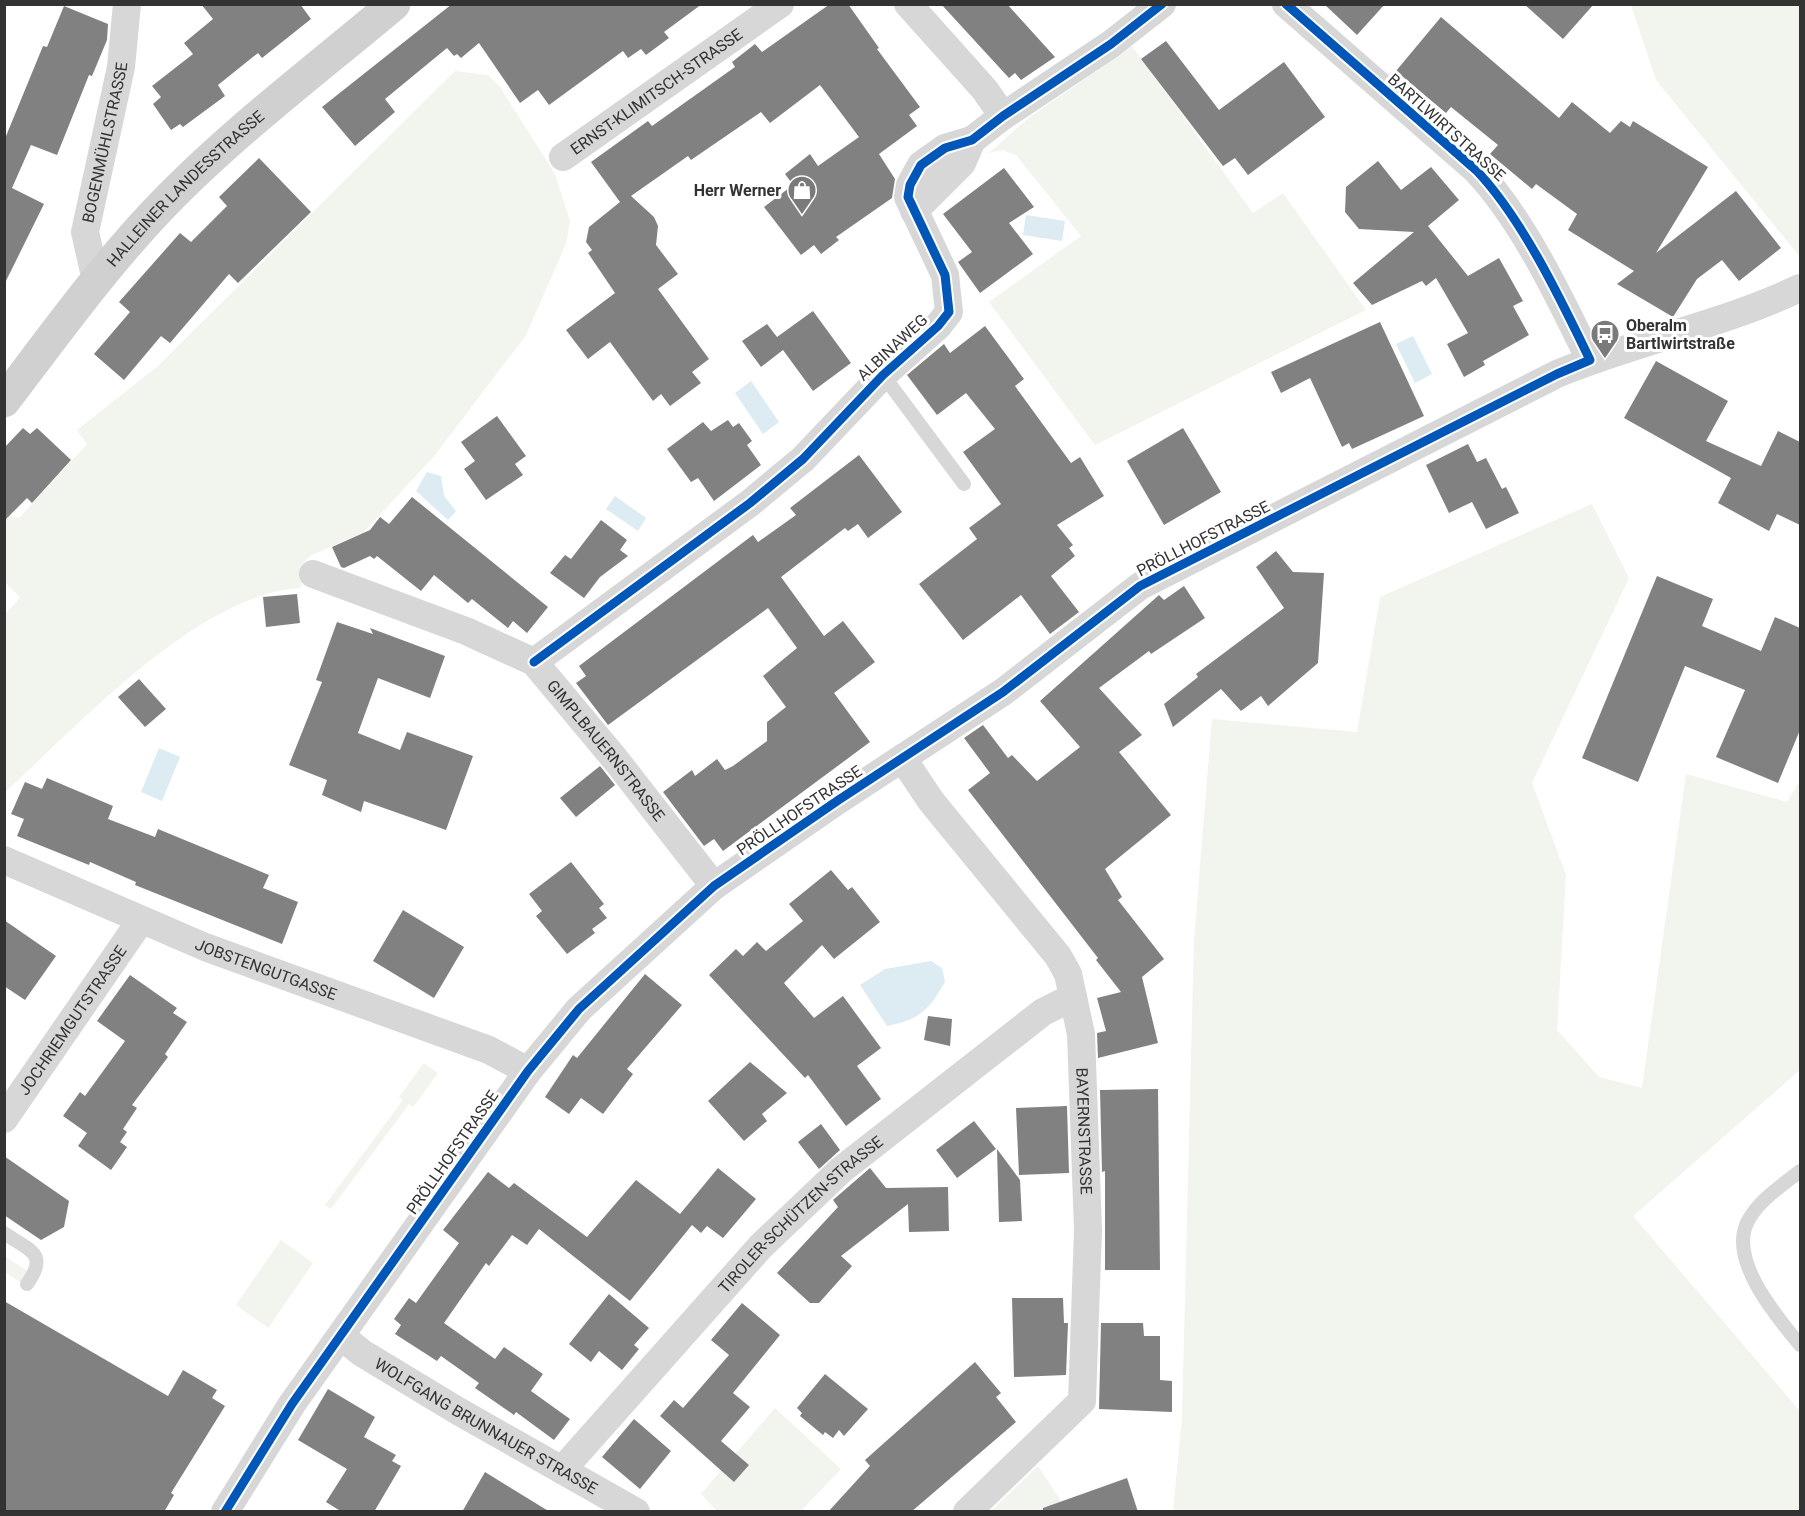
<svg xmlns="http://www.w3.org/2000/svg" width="1805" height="1516" viewBox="0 0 1805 1516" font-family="Roboto,sans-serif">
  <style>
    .green { fill: #f1f5ed }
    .water { fill: #ddebf3 }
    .building { fill: #818181 }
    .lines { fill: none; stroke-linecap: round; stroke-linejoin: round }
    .service { stroke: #d7d7d7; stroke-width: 14 }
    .minor { stroke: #d7d7d7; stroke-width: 28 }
    .secondary { stroke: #d0d0d0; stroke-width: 33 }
    .cycleway-casing { stroke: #fff; stroke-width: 13 }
    .cycleway { stroke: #0057b8; stroke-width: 9 }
    .labels { text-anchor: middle; stroke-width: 6; stroke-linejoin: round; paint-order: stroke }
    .street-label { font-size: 16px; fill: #333; stroke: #fff }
    .poi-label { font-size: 16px; font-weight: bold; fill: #333; stroke: #fff; text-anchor: end }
  </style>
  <rect width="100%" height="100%" fill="#fff"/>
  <!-- green -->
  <g class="green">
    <polygon points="1631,5 1800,5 1800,257 1656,80"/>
    <polygon points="1132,46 1253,213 1283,193 1366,310 1095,445 989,302 1081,236 1016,155 1002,150 989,153 1026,120"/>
    <path d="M455,71L488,75L500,87L555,174L570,221L566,244L526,335L435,455L364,532L310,556L300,567L301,588C199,593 79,725 5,792L4,616L20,597L5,582V513L19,518L87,444L77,430L158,366Z"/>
    <polygon points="1592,504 1629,578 1532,783 1566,875 1557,1030 1599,1077 1642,1088 1686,774 1787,802 1800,780 1800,1070 1633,1216 1800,1411 1800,1511 1173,1511 1182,1418 1194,939 1212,719 1357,732 1380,597"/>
    <polygon points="424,1063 438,1073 413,1107 409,1104 331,1209 325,1205 403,1100 399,1097"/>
    <polygon points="281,1240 313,1263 268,1328 236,1305"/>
    <polygon points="4,1256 29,1272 21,1283 5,1272"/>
    <polygon points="775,1408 841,1469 801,1511 717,1511 701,1494"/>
    <polygon points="1038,1466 1059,1498 1064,1511 990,1512"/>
  </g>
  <!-- water -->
  <g class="water">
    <polygon points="1026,215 1065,221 1062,241 1023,235"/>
    <polygon points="1413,336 1432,374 1415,383 1396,344"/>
    <polygon points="751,381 779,422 763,434 735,393"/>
    <polygon points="427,472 441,476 444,496 456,511 448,520 416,491"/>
    <polygon points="615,496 646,518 638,531 606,509"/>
    <polygon points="159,748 180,757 162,801 141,792"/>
    <path d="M931,961L942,968L945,982C929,1010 919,1020 887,1026L860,985L885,969Z"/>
  </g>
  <!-- building -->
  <g class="building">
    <polygon points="201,4 300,4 311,19 262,58 258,53 218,85 225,96 183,127 180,124 171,130 153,104 161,97 152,86 193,54 184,43 213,19"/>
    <polygon points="452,4 702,4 664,32 669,38 646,55 641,49 628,58 623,51 549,105 538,90 520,103 479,43 461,58 457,54 454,56 447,48 385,99 395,112 355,146 322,107"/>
    <polygon points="830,4 848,4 879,48 877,49 920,107 909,115 917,126 879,154 895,179 892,198 836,237 839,240 821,254 814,245 801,255 764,207 793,185 785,174 810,154 818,166 859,137 820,85 770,123 761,112 691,160 688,156 631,196 654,217 658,226 656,245 678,274 658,289 709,359 692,372 701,383 670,406 661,394 653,401 610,342 588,359 566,330 615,293 588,253 592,250 586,242 589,227 620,202 591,162 648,121 652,126 735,67 732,62 755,44 762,52"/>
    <polygon points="941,4 1007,4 1055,57 1021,80 1015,73 1009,78"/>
    <polygon points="1324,4 1385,4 1357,35"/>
    <polygon points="1524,4 1594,4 1563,39"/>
    <polygon points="64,6 108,24 107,40 92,76 89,75 57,155 31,145 12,188 44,204 4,285 4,141 43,46 47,47"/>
    <polygon points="1441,17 1559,118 1572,102 1610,133 1621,121 1630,127 1633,121 1708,167 1656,253 1736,191 1781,248 1739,281 1722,260 1697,279 1673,317 1617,284 1634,271 1568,230 1577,214 1536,184 1532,189 1490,154 1498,145 1451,107 1446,113 1396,71"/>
    <polygon points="1166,41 1219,110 1284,62 1325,117 1248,175 1235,158 1223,166 1141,59"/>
    <polygon points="259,158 311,212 238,283 229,274 170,343 161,336 124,380 94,354 130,312 119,302 180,233 191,242 227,206 219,197"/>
    <polygon points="1378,161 1401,190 1431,167 1459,200 1428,226 1468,276 1499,258 1523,301 1513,306 1529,335 1483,361 1485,365 1464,377 1447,344 1468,333 1436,278 1426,286 1422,281 1372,305 1353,283 1414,232 1359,229 1345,212 1346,187"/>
    <polygon points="1004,168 1034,207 1009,223 1033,254 980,293 958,262 972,252 943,214"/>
    <polygon points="813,311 851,363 813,391 783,350 761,367 742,341 767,324 777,337"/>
    <polygon points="1380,322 1424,416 1352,449 1349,443 1342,447 1310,378 1281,393 1271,372"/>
    <polygon points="985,326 1024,379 1015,386 1071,463 1080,457 1104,496 1057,525 1073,545 1069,548 1075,556 1051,576 1079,612 1050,634 1021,595 963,640 919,584 977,539 969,528 1001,504 963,452 995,429 966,393 937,415 907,375 944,344 950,353"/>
    <polygon points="1656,361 1728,401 1706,441 1761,466 1778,431 1800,442 1800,525 1777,514 1769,531 1718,503 1731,478 1624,418"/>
    <polygon points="497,416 526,456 515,464 523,475 486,500 464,469 475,461 461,442"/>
    <polygon points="728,420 733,427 739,423 752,441 747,445 761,465 714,501 698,478 691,482 667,449 703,422 711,431"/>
    <polygon points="23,428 30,434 37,428 71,460 32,503 27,498 4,521 4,448"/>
    <polygon points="1183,428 1221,492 1164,525 1127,461"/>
    <polygon points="1468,444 1477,462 1486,458 1502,489 1506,487 1519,513 1486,529 1472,502 1449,513 1426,465"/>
    <polygon points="859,455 902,512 868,538 858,524 848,531 845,528 781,577 824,636 843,621 875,662 834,693 870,742 723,851 714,839 704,846 663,792 692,770 695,776 717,759 725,770 733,766 767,741 767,722 786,707 763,676 797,648 768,608 608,725 576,683 586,676 579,666 753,535 758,542 796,515 790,508"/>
    <polygon points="412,497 548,607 527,633 513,621 508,628 472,599 468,603 434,575 421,591 377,556 374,559 370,556 344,568 341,567 332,547 370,530 380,517 389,524"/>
    <polygon points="601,520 627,540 620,550 628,556 600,577 584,598 550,573 565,555 571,559"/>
    <polygon points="1276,551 1293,572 1324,573 1318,663 1268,706 1261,696 1241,711 1221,689 1173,727 1164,704 1198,677 1196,674 1284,608 1256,567"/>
    <polygon points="1657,576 1713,599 1702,626 1761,651 1775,617 1800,628 1800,730 1778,783 1716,757 1745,690 1685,666 1638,782 1582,758"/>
    <polygon points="1184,586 1205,618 1151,654 1149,651 1099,688 1142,735 1119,752 1171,815 1105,869 1122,897 1118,900 1164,959 1142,977 1158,1043 1098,1058 1097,1033 1106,1031 1097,998 1121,992 1096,960 1098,958 968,790 990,773 964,738 983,725 1008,758 1012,755 1037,781 1080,747 1040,701 1159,595 1164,600"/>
    <polygon points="297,594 300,623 266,627 263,597"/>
    <polygon points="337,622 373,634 370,628 445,656 430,698 378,678 358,733 400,750 407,732 473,756 446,830 364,801 361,812 322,795 327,780 289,765 322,682 316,680"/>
    <polygon points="139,679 166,709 145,727 118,697"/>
    <polygon points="600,766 615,785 576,817 560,798"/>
    <polygon points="47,778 113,806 108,819 155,837 158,829 269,875 263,888 298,902 282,944 135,885 136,882 90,862 89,865 17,836 24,819 11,814 25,782 42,789"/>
    <polygon points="571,862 604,904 599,908 607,918 592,929 595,933 567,954 536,916 542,911 529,894"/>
    <polygon points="831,870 848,890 852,887 880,922 834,959 822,945 784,983 814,1018 843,996 881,1048 857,1066 881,1099 846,1126 808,1075 805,1078 709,975 736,949 743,956 757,942 766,951 803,921 789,904"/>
    <polygon points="403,910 464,947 434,998 373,961"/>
    <polygon points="4,920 56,956 25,1000 4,986"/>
    <polygon points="645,974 682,1005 627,1069 633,1074 603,1114 581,1098 569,1114 545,1097 573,1055 577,1058"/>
    <polygon points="130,975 177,1008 173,1013 187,1022 165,1054 168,1057 132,1105 137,1108 123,1129 127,1132 120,1142 127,1147 111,1170 78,1146 87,1133 63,1116 80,1092 85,1096 125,1041 97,1021"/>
    <polygon points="928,1016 952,1019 950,1046 924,1040"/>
    <polygon points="750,1062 787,1093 762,1114 767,1121 744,1141 708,1101"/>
    <polygon points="1158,1089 1160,1270 1105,1270 1105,1171 1102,1172 1100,1090"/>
    <polygon points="1067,1106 1069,1173 1019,1175 1016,1108"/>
    <polygon points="974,1121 996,1149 957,1178 936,1150"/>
    <polygon points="821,1124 840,1150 819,1169 798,1142"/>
    <polygon points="997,1149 1020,1180 1022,1221 999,1222"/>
    <polygon points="4,1156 69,1201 64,1227 41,1240 4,1215"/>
    <polygon points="718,1168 756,1199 723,1238 707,1226 701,1233 692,1225 630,1301 539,1229 527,1245 512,1235 489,1266 486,1263 444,1323 495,1359 504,1347 543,1374 531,1391 570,1419 554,1440 516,1412 514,1415 475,1388 479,1383 441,1356 437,1361 395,1334 401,1325 394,1319 409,1298 416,1303 459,1243 443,1230 488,1172 509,1188 514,1183 587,1237 636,1180 680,1214"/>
    <polygon points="870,1168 886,1188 948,1187 949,1231 909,1232 908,1204 841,1256 852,1266 819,1303 810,1303 777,1273 838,1207 833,1200"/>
    <polygon points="609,1294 649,1328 634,1345 639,1349 622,1370 599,1351 591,1362 569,1344"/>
    <polygon points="1012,1298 1063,1298 1064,1323 1068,1323 1066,1375 1014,1377"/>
    <polygon points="4,1301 168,1396 183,1370 217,1390 212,1398 225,1406 171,1493 174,1495 164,1512 4,1512"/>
    <polygon points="742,1303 780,1335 733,1393 750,1407 721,1441 749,1465 734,1482 660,1416 674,1400 683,1408 729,1355 711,1340"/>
    <polygon points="1101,1323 1143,1323 1144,1336 1160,1336 1160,1380 1172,1381 1172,1412 1099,1409"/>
    <polygon points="975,1362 1001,1393 996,1397 1016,1422 911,1512 828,1512 870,1466 865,1460"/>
    <polygon points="825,1374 868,1409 844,1436 839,1430 833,1438 825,1432 823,1435 800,1416 802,1413 797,1408"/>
    <polygon points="328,1389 375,1417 364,1437 396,1455 392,1461 401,1466 374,1512 342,1512 326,1502 347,1469 298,1440"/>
    <polygon points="634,1419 671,1451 640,1489 602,1457"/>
    <polygon points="485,1472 550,1512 462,1512"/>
    <polygon points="1127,1478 1138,1512 1043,1512 1043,1508"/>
  </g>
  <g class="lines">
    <!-- service -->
    <g class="service">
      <polyline points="883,375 964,484"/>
      <path d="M1800,1171C1783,1185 1757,1201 1747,1223C1729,1261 1777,1317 1800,1345"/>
      <path d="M4,1233C30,1251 49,1253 27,1284"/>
    </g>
    <!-- minor -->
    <g class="minor">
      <polyline points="908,4 985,90 1003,116"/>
      <path d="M1286,4L1476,170C1522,218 1561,300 1590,360"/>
      <path id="s1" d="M563,157L780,4"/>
      <polyline points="914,211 962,163 972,140"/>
      <path id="s2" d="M96,280L85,232L121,67L127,4"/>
      <path id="s3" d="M313,574L466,631L534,662L615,759L714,886"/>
      <polyline points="534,662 750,503 803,459 883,375 938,326 949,312 945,275 908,197 910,185 921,165 945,148 972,140 1003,116 1111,44 1162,4"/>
      <path id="s4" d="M903,759L931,801L1058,956L1068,974L1081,1034L1088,1230L1082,1401L967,1512"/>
      <path id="s5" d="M4,860L205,947L489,1050L528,1071"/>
      <path id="s6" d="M4,1119L141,920"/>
      <path id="s7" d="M341,1336L362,1353L458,1411L636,1512"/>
      <path id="s8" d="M562,1470L761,1246L841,1170L1043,1012L1073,997"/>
      <path d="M225,1512L292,1404L528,1071L579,1009L714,886L837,801L1003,692L1140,586L1557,374C1637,341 1722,325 1800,288"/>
    </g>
    <!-- secondary -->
    <path class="secondary" id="s9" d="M4,401C52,338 98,274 152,216C225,138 312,73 394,4"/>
    <!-- cycleway casing -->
    <g class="cycleway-casing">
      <g id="cycleway">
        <polyline points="534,662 750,503 803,459 883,375 938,326 949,312 945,275 908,197 910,185 921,165 945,148 972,140 1003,116 1111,44 1162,4"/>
        <path d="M225,1512L292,1404L528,1071L579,1009L714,886L837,801L1003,692L1140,586L1557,374L1590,360C1561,300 1522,218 1476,170L1286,4"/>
      </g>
    </g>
    <!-- cycleway -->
    <use href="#cycleway" class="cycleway"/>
  </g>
  <!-- icons -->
  <defs>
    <g id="shop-pin" transform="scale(1.5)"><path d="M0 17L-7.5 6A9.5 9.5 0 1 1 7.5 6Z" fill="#7a7a7a" stroke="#fff"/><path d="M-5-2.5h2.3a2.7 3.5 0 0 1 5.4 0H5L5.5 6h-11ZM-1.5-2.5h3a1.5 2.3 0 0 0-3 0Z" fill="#fff"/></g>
    <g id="bus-pin" transform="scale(1.5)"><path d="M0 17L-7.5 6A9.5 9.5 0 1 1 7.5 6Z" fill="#7a7a7a" stroke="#fff"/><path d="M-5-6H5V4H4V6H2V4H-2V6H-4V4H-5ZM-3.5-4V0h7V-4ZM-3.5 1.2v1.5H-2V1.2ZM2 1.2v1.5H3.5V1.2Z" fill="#fff"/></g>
  </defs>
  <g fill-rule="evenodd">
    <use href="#shop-pin" x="802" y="190"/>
    <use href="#bus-pin" x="1605" y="334"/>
  </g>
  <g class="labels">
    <!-- street labels -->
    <g class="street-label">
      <text dy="6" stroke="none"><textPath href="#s1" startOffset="114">ERNST-KLIMITSCH-STRASSE</textPath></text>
      <text transform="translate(1447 127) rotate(42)" y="6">BARTLWIRTSTRASSE</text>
      <text dy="6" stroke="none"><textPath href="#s2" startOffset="141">BOGENMÜHLSTRASSE</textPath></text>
      <text dy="6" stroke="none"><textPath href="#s9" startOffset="280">HALLEINER LANDESSTRASSE</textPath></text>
      <text transform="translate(892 347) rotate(-43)" y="6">ALBINAWEG</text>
      <text transform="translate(1203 538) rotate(-27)" y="6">PRÖLLHOFSTRASSE</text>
      <text dy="6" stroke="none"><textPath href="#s3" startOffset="352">GIMPLBAUERNSTRASSE</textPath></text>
      <text transform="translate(799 810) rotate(-34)" y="6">PRÖLLHOFSTRASSE</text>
      <text dy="6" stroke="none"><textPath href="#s5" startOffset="284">JOBSTENGUTGASSE</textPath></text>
      <text dy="6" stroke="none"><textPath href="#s6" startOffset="120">JOCHRIEMGUTSTRASSE</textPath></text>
      <text dy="6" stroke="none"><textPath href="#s4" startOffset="430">BAYERNSTRASSE</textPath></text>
      <text transform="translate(452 1152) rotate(-55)" y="6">PRÖLLHOFSTRASSE</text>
      <text dy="6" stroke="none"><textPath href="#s8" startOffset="350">TIROLER-SCHÜTZEN-STRASSE</textPath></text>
      <text dy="6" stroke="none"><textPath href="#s7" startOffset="171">WOLFGANG BRUNNAUER STRASSE</textPath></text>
    </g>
    <!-- poi labels -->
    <g class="poi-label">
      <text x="781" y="196">Herr Werner</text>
      <text x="1626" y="331" text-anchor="start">Oberalm<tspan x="1626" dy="18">Bartlwirtstraße</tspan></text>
    </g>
  </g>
  <!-- border -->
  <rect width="1805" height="1516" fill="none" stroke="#333333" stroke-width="12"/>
</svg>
